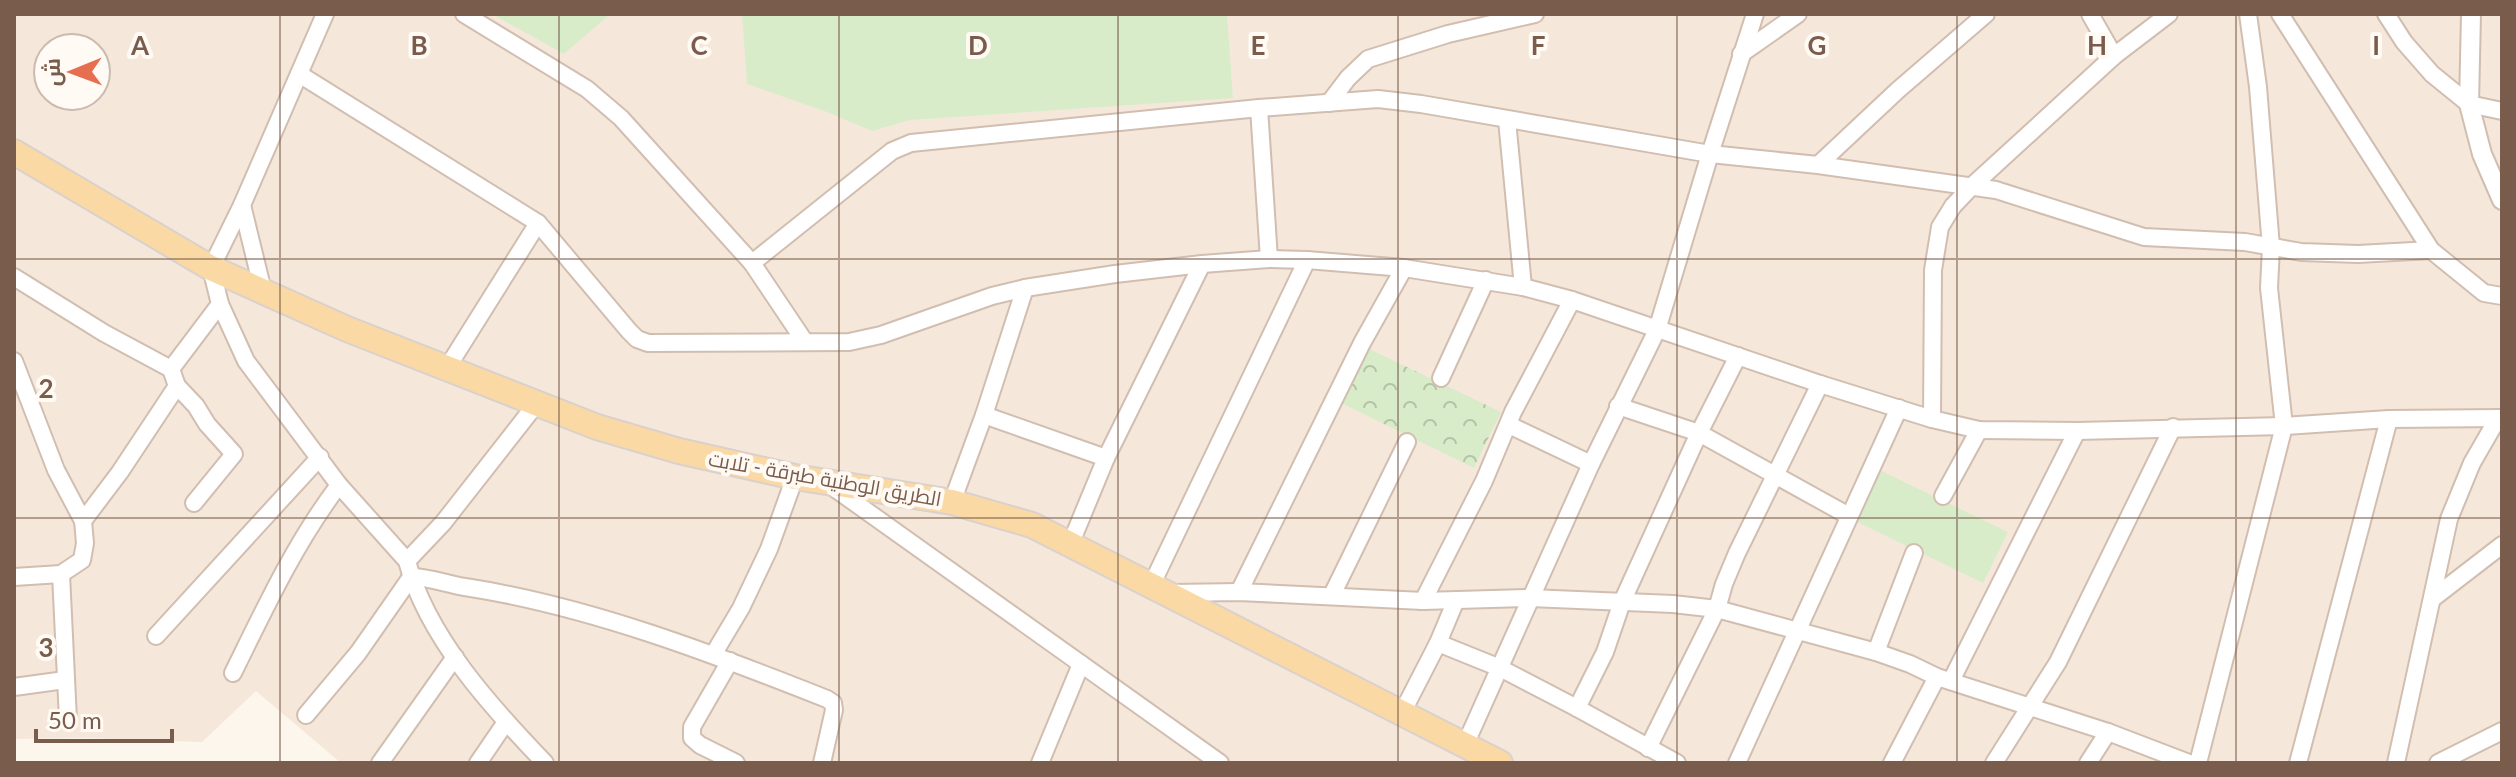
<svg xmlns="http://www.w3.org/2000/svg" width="2516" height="777" viewBox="0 0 2516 777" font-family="Lato,Cairo,sans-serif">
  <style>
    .residential { fill: #f5e8da; fill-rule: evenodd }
    .green { fill: #d8ecc9 }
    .park { fill: url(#park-crowns) }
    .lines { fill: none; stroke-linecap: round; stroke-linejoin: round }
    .minor-casing { stroke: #d1beb0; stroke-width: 20 }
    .tertiary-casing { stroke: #d1beb0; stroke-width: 22 }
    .primary-casing { stroke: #dad1cd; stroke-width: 28 }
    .minor { stroke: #fff; stroke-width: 16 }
    .tertiary { stroke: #fff; stroke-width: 18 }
    .primary { stroke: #fbd9a5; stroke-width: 24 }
    .grid { fill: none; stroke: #7a5c4d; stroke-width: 2; stroke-opacity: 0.55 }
    .labels { text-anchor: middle; stroke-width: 8; stroke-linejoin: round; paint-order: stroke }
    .street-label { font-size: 20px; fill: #7a5c4d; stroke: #fffaf3 }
    .grid-label { font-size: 26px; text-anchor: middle; font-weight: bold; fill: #7a5c4d; stroke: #fffaf3; stroke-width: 8; stroke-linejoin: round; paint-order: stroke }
  </style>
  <defs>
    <pattern id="park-crowns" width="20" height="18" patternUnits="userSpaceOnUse" patternTransform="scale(2)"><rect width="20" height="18" fill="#d8ecc9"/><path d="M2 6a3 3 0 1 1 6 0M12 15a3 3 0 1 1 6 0" fill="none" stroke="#b4c2a5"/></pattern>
  </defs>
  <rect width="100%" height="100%" fill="#fdf6ec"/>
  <!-- residential -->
  <path class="residential" d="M14,14H2502V763H341L256,691L202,742L84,738L14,739ZM48,48H96V96H48Z"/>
  <!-- green -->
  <g class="green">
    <polygon points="492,14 610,14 564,54"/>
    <polygon points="742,14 1227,14 1233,98 910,120 872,131 827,112 747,84"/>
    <polygon points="1871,466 2008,532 1983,583 1847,517"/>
  </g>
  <!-- park -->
  <polygon class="park" points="1361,345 1501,412 1474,468 1335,400"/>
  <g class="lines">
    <!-- minor casing -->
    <g class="minor-casing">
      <g id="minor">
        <path d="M325,14L242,205L211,268L220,304L246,361L339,485L407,561C427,637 492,708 545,763"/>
        <polyline points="464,14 587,89 621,118 752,263 805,342"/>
        <polyline points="2090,14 2114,56"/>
        <polyline points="2280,14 2431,250 2484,293 2502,296"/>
        <polyline points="2386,14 2404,42 2432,74 2469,104 2502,111"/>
        <polyline points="1741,54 1798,14"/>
        <polyline points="299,74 538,223 629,331 637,339 648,343 849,342 881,335 992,296 1025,288 1115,274 1202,264 1269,259 1307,260 1404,268 1523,287 1572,300 1820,384 1932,419 1979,430 2077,431 2284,426 2389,419 2502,418"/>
        <polyline points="1329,103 1348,78 1368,59 1448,34 1535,14"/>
        <polyline points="1259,108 1269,259"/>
        <polyline points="1507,120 1523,287"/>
        <polyline points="1818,165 1898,90 1986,14"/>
        <polyline points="242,205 263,291"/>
        <polyline points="752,263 892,151 911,143 1259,108 1378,99 1421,104 1710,154 1818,165 1996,190 2144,237 2245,242 2301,252 2358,254 2431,250"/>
        <polyline points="14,277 104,333 171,369"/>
        <polyline points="14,361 56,470 83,521 85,543 82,560 61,574 14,577"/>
        <polyline points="447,368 538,223"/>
        <polyline points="1441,378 1486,280"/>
        <polyline points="177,386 196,406 207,424 234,454 194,503"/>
        <polyline points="1618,406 1699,433 1849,516"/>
        <polyline points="984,415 1106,458"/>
        <polyline points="1932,419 1933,270 1940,227 1953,206 1972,186 2114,56 2169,14"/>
        <polyline points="1509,425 1591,464"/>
        <polyline points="830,485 1220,763"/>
        <polyline points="1943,496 1979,430"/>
        <polyline points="952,502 984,415 1025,288"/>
        <polyline points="83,521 120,472 177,386 171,369 220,304"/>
        <polyline points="1070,545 1106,458 1202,264"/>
        <polyline points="407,561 443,523 537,403"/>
        <polyline points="61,574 68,720"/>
        <path d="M411,577C430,577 446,584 465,587C588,606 711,653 827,699L833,703L834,710L822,763"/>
        <polyline points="1151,586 1307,260"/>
        <polyline points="1239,592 1362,343 1404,268"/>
        <polyline points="1172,593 1239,592 1423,601 1530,598 1673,604 1717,609 1876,652 1910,664 1937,677 2108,732 2189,763"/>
        <polyline points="1332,595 1407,442"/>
        <polyline points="2432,599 2502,545"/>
        <polyline points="1423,601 1484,481 1513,412 1572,300"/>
        <polyline points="156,636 320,457"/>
        <polyline points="1438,643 1500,668 1577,708 1677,763"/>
        <polyline points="1876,652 1914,553"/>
        <polyline points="713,655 741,608 769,549 795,477"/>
        <polyline points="730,661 692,727 692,738 700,745 736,763"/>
        <path d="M233,673C265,608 295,543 339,485"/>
        <polyline points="1951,681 2077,431"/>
        <polyline points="14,687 65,680"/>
        <polyline points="1577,708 1605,652 1622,602 1699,433 1738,356"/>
        <polyline points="1402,713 1438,643 1456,600"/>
        <polyline points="306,715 358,653 411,577"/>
        <polyline points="1465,745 1591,464 1657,330 1710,154 1755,14"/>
        <polyline points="1648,748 1717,609 1724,584 1737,553 1820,384"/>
        <polyline points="380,763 455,657"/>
        <polyline points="478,763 506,722"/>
        <polyline points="1040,763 1081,664"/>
        <polyline points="1737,763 1899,408"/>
        <polyline points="1892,763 1937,677"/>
        <polyline points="1994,763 2058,662 2173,427"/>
        <polyline points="2088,763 2108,732"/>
        <polyline points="2198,763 2284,426 2269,288 2271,247 2258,87 2248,14"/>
        <polyline points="2298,763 2389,419"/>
        <polyline points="2396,763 2449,519 2472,463 2498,418"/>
        <polyline points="2438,763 2502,731"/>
      </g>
    </g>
    <!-- tertiary casing -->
    <g class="tertiary-casing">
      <polyline id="tertiary" points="2471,14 2469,104 2482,154 2502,200"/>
    </g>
    <!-- primary casing -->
    <g class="primary-casing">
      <polyline id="primary" points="14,152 211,268 347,329 597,427 679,451 795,477 952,502 1032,525 1500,763"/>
    </g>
    <!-- minor -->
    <use href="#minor" class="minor"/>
    <!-- tertiary -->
    <use href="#tertiary" class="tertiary"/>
    <!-- primary -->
    <use href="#primary" class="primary"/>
  </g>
  <!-- grid -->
  <path class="grid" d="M280,14V763M559,14V763M839,14V763M1118,14V763M1398,14V763M1677,14V763M1957,14V763M2236,14V763M14,259H2502M14,518H2502"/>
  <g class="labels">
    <!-- street labels -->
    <g class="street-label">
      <text transform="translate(825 479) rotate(10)" y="7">الطريق الوطنية طبرقة - تلابت</text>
    </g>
  </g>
  <g class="grid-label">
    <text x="140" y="55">A</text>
    <text x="419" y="55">B</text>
    <text x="699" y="55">C</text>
    <text x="978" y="55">D</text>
    <text x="1258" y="55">E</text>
    <text x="1538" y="55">F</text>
    <text x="1817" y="55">G</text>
    <text x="2097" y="55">H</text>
    <text x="2376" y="55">I</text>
    <text x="46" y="398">2</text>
    <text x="46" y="657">3</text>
  </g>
  <!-- border -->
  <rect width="2516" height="777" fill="none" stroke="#7a5c4d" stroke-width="32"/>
  <!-- north arrow -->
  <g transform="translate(72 72) rotate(269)"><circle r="38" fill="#fffaf3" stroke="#cabbb1" stroke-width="2"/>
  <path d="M0-6L14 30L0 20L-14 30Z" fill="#e76f51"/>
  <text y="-12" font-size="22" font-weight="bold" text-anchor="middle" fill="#7a5c4d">ش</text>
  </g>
  <!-- scale -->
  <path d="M36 729v12h136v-12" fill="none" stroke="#7a5c4d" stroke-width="4"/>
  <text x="48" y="729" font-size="24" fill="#7a5c4d" stroke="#fffaf3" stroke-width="6" paint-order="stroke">50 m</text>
</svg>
